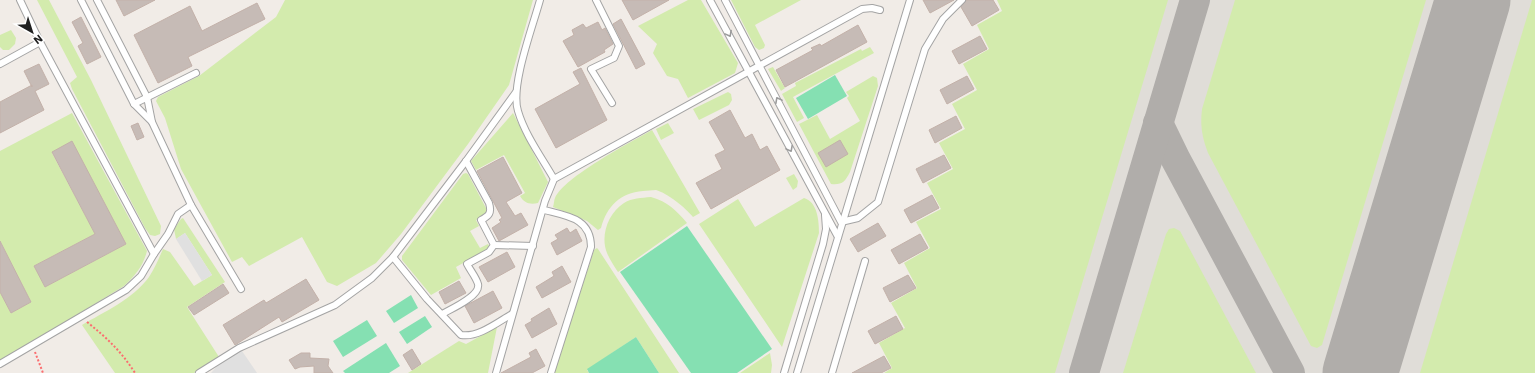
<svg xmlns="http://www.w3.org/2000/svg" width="1535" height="373" viewBox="0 0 1535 373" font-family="'Work Sans',sans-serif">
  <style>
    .airport { fill: #e0ddd8 }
    .grass { fill: #d3ebad; fill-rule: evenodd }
    .pitch { fill: #85e0b2 }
    .parking { fill: #e0e0e0 }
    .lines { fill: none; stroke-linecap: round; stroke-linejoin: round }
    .taxiway { stroke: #b0adaa; stroke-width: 30 }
    .runway { stroke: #b0adaa; stroke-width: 75 }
    .building { fill: #c6bbb6; stroke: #c3b1a9 }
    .service-casing { stroke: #a4a4a4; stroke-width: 8 }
    .path { stroke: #fb6e70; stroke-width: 2; stroke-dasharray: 2 2; stroke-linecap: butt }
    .service { stroke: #fff; stroke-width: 6 }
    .oneway { stroke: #9b9b9b }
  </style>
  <rect width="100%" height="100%" fill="#f1ece7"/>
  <!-- airport -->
  <polygon class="airport" points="1101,0 1535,0 1535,373 985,373"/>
  <!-- grass -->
  <g class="grass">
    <polygon points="37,0 49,0 91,80 161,226 160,234 155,236 150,235 145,228 72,89 70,83 77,77"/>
    <polygon points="285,0 533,0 509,85 468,144 401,234 376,263 337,286 327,282 302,237 249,266 242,257 232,262 181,169 165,118 156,101 158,97 199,76 276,17"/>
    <polygon points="688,0 701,0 738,63 735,73 688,98 678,79 667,76 653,53 657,44 638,26"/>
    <polygon points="731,0 801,0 755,25 765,45 764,48 759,50 755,47"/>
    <polygon points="997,0 1168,0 1055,373 884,373 892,368 879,343 905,328 891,303 917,288 904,263 930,248 916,222 941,209 927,183 953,169 939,143 965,129 952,104 977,90 963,64 989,49 977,25 1002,11"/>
    <path d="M1235,0H1426L1322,345L1317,348L1311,346L1208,153C1202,137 1200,126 1202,109Z"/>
    <polygon points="1532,0 1535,0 1535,373 1420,373"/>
    <polygon points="11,30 16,38 15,44 9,50 3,50 0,47 0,35"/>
    <polygon points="870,47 874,53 793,97 804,118 797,122 782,94 796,86 795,83 861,49 862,51"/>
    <polygon points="773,67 785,88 781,91 768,69"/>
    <path d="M873,76L877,78L878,86L850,172C845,182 842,185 831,184L799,124L817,115L830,139L860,121L847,98L849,96L846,92Z"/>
    <polygon points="728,92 731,94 732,100 729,105 699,120 693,109"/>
    <path d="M72,113L147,251C143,266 136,275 124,286L0,362V292L11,313L31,302L0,241V151ZM72,142L126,244L45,287L34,266L95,234L52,153Z"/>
    <path d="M513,113L548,182L538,203C530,205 524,203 520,196L525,193L504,155L476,170L471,161Z"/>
    <polygon points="668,123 674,133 661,140 656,129"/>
    <path d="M652,130L700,213L693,217C686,208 667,193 656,190C652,190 647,191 643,191C620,193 607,206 601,228L598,230L587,221L553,207C554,204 554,200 555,198C564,177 631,142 652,130Z"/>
    <polygon points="466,173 468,174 487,210 486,214 476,220 479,226 470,231 480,248 488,244 490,248 456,267 461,278 431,295 402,260 402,256 463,174"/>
    <polygon points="794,174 798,181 797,187 793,190 786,178"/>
    <path d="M651,197C668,202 676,210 687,223L618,272C614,266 610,260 607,253C600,236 608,213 624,203C632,198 641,198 651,197Z"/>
    <path d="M804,198C818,202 819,222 819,233L782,347L699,224L738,199L755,227Z"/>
    <path d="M183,218L225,282L187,307L219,357L194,373H115L82,325C104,312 133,299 149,277C155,268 159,258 163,249L170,252L194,286L212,275L185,233L176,239L174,229L181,219Z"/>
    <polygon points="1174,228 1180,231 1256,373 1123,373 1166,234 1169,229"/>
    <polygon points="597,248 598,249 679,373 659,373 636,337 587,370 589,373 554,373 594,250"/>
    <polygon points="497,327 488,373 408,373 459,341 466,344"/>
    <polygon points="770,353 772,365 771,373 740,373"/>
  </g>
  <!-- pitch -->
  <g class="pitch">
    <polygon points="835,75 847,96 808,119 796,98"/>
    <polygon points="687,226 772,349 737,373 691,373 620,272"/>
    <polygon points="411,295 418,308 394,323 386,311"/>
    <polygon points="425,316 432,327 407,344 399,332"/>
    <polygon points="367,320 377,336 343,357 333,341"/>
    <polygon points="636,337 659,373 589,373 587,369"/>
    <polygon points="386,343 400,366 389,373 345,373 343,371"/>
  </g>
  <!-- parking -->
  <g class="parking">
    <polygon points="185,233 212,275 202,281 176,239"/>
    <polygon points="240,348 257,373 211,373 225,357"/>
  </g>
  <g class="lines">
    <!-- taxiway -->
    <g class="taxiway">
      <polyline points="1158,123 1175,158 1290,373"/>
      <polyline points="1084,373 1195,0"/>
    </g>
    <!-- runway -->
    <polyline class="runway" points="1360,373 1473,0"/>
  </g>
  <!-- building -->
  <g class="building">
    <polygon points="116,0 155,0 124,16"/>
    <polygon points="622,0 669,0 633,20"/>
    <polygon points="923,0 954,0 930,13"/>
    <polygon points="966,0 993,0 999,10 972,26 961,7"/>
    <polygon points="257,3 265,19 188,57 192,66 158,83 134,35 190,6 202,31"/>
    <polygon points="81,17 101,57 87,64 78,46 83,43 72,22"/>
    <polygon points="621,19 645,64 636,69 613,24"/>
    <polygon points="598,22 602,30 605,28 613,44 604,50 605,52 578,67 563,41 574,35 572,30 583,24 586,28"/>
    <polygon points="858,25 867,42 785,87 776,70 813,50 811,48 820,44 821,46"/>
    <polygon points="980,36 987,49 959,64 952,51"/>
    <polygon points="39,64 49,84 35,91 44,110 0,133 0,102 32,85 32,87 24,71"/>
    <polygon points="581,68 607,120 556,148 535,109 580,84 573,72"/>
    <polygon points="967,76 974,89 947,104 940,90"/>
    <polygon points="730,110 745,138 752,134 760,150 767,146 780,170 711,209 696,183 722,169 715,155 725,150 709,122"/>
    <polygon points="956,116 962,128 935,143 929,130"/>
    <polygon points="138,123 144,137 137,140 131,126"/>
    <polygon points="840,140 848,154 826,167 818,153"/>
    <polygon points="72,141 126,244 45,287 34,266 95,234 52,152"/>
    <polygon points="944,155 951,168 923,183 916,169"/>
    <polygon points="503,157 522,193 506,202 515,216 521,213 528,225 499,241 492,228 501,222 499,220 502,218 477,171"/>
    <polygon points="932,195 939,208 911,223 904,210"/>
    <polygon points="878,223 886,236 858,252 850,239"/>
    <polygon points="567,228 570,233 576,229 582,241 557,255 551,243 558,239 555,235"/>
    <polygon points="920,234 928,248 899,264 891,250"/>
    <polygon points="0,241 31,302 11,313 0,292"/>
    <polygon points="507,252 515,267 488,282 479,267"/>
    <polygon points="562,266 571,282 542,298 536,287 554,276 552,272"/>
    <polygon points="908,275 916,288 890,302 883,288"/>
    <polygon points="306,279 319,300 282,322 279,317 235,345 223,325 264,300 266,303"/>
    <polygon points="459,281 466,293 445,304 439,292"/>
    <polygon points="223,284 229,293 194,315 188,307"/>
    <polygon points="493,291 502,308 474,323 465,306"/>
    <polygon points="549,308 557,324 532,338 525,325 532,321 531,319"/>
    <polygon points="896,316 903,329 875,344 868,331"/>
    <polygon points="412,349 421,364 412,370 403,355"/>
    <polygon points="536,349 545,366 532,373 501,373 531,357 529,353"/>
    <polygon points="301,353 310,353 310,358 329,359 328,366 333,373 314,373 314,366 300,367 295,369 289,360"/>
    <polygon points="884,356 891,368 881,373 852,373"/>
  </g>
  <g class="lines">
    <!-- service casing -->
    <g class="service-casing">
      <g id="service">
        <polyline points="81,0 134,104 152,122 191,205 241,289"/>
        <polyline points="97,0 147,97 152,122"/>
        <path d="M540,0C533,26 510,86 518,111C525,135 542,158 554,179"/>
        <polyline points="596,0 619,46 614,58 591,69 612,103"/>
        <polyline points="710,0 838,237"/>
        <polyline points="725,0 841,222 858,218 878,202 925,49 943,19 962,0"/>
        <polyline points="0,64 40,42"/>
        <polyline points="134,104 196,73"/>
        <path d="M544,210C567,216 591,218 591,247L551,373"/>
        <polyline points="494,245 533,246"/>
        <polyline points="154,254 168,234 178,214 191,205"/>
        <path d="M393,257L427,299L461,335C478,338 498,322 512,314"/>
        <path d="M442,314C451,309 481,296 478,284C476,277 470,270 467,264L489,252L494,245L481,220C489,216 492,213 489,203L466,161"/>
        <polyline points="0,364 126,290 141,276 154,254 40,42 20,0"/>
        <polyline points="199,373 239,348 335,305 372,278 393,257 466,161 516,92"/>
        <polyline points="496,373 545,201 554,179 862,9 872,8 880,10"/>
        <polyline points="784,373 823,244 826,229 825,215"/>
        <polyline points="797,373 910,0"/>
        <polyline points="832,373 865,261"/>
      </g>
    </g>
    <!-- path -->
    <g class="path">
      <path d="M87,322C107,338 121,351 135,373"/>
      <polyline points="35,352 43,373"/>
    </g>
    <!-- service -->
    <use href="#service" class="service"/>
  </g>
  <!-- one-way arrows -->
  <defs><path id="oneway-chevron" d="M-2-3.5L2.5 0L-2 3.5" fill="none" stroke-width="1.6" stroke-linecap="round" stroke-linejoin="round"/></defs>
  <g class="oneway">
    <use href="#oneway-chevron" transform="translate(729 34) rotate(62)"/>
    <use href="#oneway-chevron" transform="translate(778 100) rotate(-118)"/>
    <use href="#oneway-chevron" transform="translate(790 149) rotate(62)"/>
  </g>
  <!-- north arrow -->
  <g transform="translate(32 32) rotate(141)" stroke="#ffffff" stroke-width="3" paint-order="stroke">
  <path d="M0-3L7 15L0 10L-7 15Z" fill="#202020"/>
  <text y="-6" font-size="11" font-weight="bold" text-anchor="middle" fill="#202020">N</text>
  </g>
</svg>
